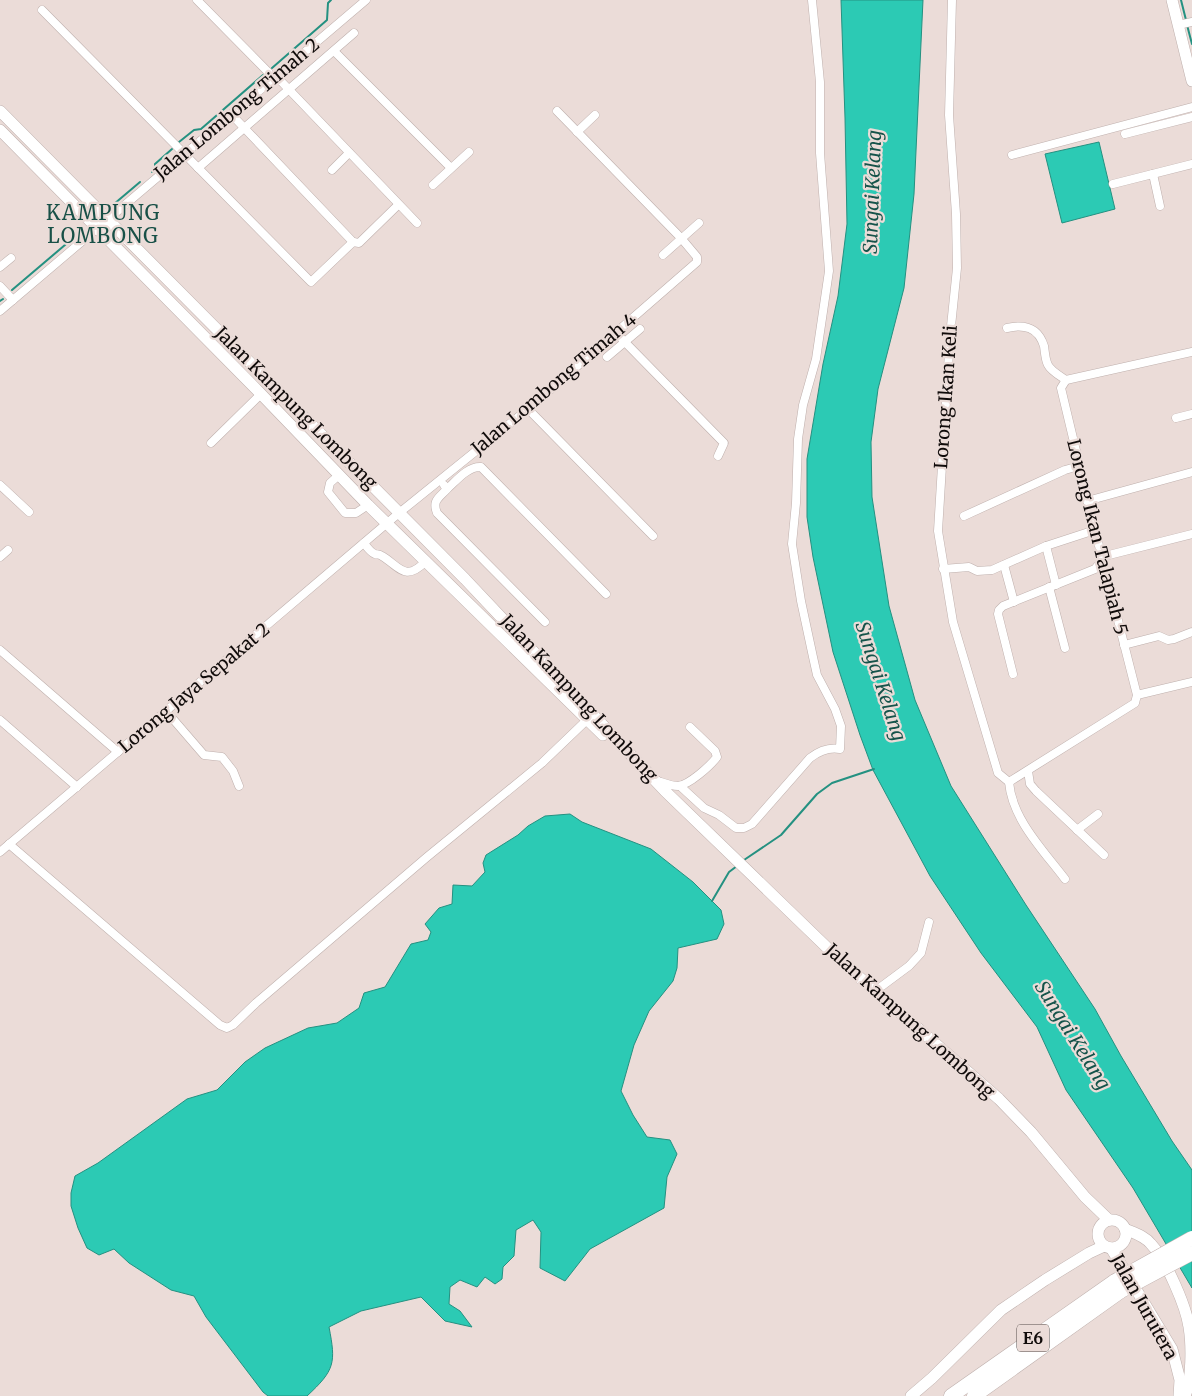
<svg xmlns="http://www.w3.org/2000/svg" width="1192" height="1396" viewBox="0 0 1192 1396" font-family="Merriweather,serif">
  <style>
    .water { fill: #2ccab4; stroke: #249181 }
    .lines { fill: none; stroke-linecap: round; stroke-linejoin: round }
    .stream { stroke: #249181; stroke-width: 2 }
    .street-casing { stroke: #bfb0ad; stroke-width: 9 }
    .secondary-casing { stroke: #bfb0ad; stroke-width: 12 }
    .highway-casing { stroke: #bfb0ad; stroke-width: 15 }
    .street { stroke: #fff; stroke-width: 8 }
    .secondary { stroke: #fff; stroke-width: 11 }
    .highway { stroke: #fff; stroke-width: 14 }
    .highway-bridge-casing { stroke: #bfb0ad; stroke-width: 15; stroke-linecap: butt }
    .highway-bridge { stroke: #fff; stroke-width: 14 }
    .labels { text-anchor: middle; stroke-width: 4.5; stroke-linejoin: round; paint-order: stroke }
    .shield { fill: #ebdcd8; stroke: #524a48; stroke-width: 1 }
    .shield-label { font-size: 16px; font-weight: bold; fill: #100b0a }
    .street-label { font-size: 18px; fill: #100b0a; stroke: #ebdcd8 }
    .water-label { font-size: 19px; font-style: italic; fill: #15534a; stroke: #ebdcd8 }
    .quarter-label { font-size: 20px; letter-spacing: 1px; fill: #185047; stroke: #ebdcd8 }
  </style>
  <rect width="100%" height="100%" fill="#ebdcd8"/>
  <!-- water -->
  <g class="water">
    <polygon points="841,0 923,0 914,194 904,288 878,389 871,442 872,497 889,606 915,700 951,786 1026,905 1095,1009 1121,1056 1172,1141 1192,1170 1192,1288 1133,1188 1066,1090 1037,1027 981,953 930,876 873,770 860,735 833,652 813,557 807,517 807,459 823,364 838,296 847,224 845,118"/>
    <polygon points="1099,142 1115,209 1062,223 1045,154"/>
    <path d="M570,814L582,822L651,849L693,882L721,910L724,924L717,939L678,948L677,968L673,981L649,1011L634,1045L621,1091L633,1115L647,1137L670,1140L677,1154L667,1177L664,1208L590,1249L565,1281L540,1268L541,1232L533,1220L516,1230L514,1256L503,1267L502,1279L495,1284L485,1277L477,1287L460,1280L450,1287L449,1304L460,1311L472,1327L445,1321L421,1297L361,1311L329,1327C336,1363 335,1370 307,1396H268L263,1392L206,1317L194,1296L171,1290L129,1263L114,1249L99,1255L87,1248L78,1228L71,1206V1193L75,1176L98,1163L187,1099L217,1090L245,1062L265,1048L308,1028L337,1023L359,1008L364,993L385,987L411,944L428,940L431,932L425,924L439,908L452,904L453,885L472,886L485,872L483,863L486,855L518,835L528,826L545,816Z"/>
  </g>
  <g class="lines">
    <!-- stream -->
    <g class="stream">
      <polyline points="1181,0 1186,20"/>
      <polyline points="1187,25 1192,44"/>
      <polyline points="272,68 327,20 328,3 331,0"/>
      <polyline points="179,142 194,130 201,129 263,75"/>
      <polyline points="152,172 155,170 155,164 172,149"/>
      <polyline points="114,204 140,182"/>
      <polyline points="12,290 72,239"/>
      <polyline points="0,301 3,299"/>
      <polyline points="744,860 781,835 817,794 832,783 874,769"/>
      <polyline points="712,901 729,872 737,866"/>
    </g>
    <!-- street casing -->
    <g class="street-casing">
      <g id="street">
        <polyline points="197,0 274,78"/>
        <polyline points="952,0 949,115 956,214 957,268 950,336 938,531 953,622 998,773 1009,782"/>
        <polyline points="42,10 311,282 353,242"/>
        <polyline points="1178,25 1192,22"/>
        <polyline points="334,51 451,168"/>
        <polyline points="276,76 417,223"/>
        <polyline points="231,114 353,242"/>
        <polyline points="577,132 595,115"/>
        <polyline points="1125,134 1192,117"/>
        <polyline points="1012,155 1192,107"/>
        <polyline points="198,168 354,33"/>
        <polyline points="332,170 349,153"/>
        <polyline points="1153,174 1160,206"/>
        <polyline points="1113,184 1192,164"/>
        <polyline points="433,185 469,152"/>
        <polyline points="353,242 359,243 398,205"/>
        <polyline points="663,255 699,223"/>
        <polyline points="0,267 11,258"/>
        <polyline points="0,286 13,300"/>
        <polyline points="0,311 366,0"/>
        <path d="M1007,328C1024,324 1038,327 1044,346C1045,352 1045,359 1048,365C1051,371 1060,376 1066,380L1192,352"/>
        <polyline points="616,333 724,443 718,456"/>
        <polyline points="607,357 640,329"/>
        <polyline points="528,409 653,536"/>
        <polyline points="1176,418 1192,414"/>
        <polyline points="211,443 261,394"/>
        <polyline points="339,475 330,483 328,492 345,513 356,513 368,505"/>
        <polyline points="0,485 29,512"/>
        <path d="M444,485L447,489C439,498 432,500 437,513L545,622"/>
        <path d="M447,489C456,481 468,466 481,467L606,594"/>
        <polyline points="1087,501 1192,472"/>
        <polyline points="964,516 1065,470 1079,466"/>
        <path d="M364,543C367,547 370,552 375,554C379,555 379,554 382,556C399,566 405,583 426,561"/>
        <polyline points="1046,546 1056,585"/>
        <polyline points="0,557 8,550"/>
        <polyline points="1101,557 1192,534"/>
        <polyline points="1004,565 1014,602"/>
        <polyline points="943,569 969,567 977,571 992,570 1046,546 1095,530"/>
        <polyline points="1049,587 1065,648"/>
        <polyline points="1124,645 1159,636 1168,640 1174,639 1192,632"/>
        <polyline points="0,650 118,752"/>
        <polyline points="1013,674 998,614 999,610 1003,606 1095,569 1102,560"/>
        <polyline points="1137,695 1192,682"/>
        <polyline points="166,711 204,755 222,757 233,771 239,786"/>
        <polyline points="0,720 77,787"/>
        <polyline points="1028,771 1030,784 1036,791 1104,855"/>
        <path d="M658,781C664,783 671,786 678,786C689,785 710,766 717,757L715,751L690,727"/>
        <polyline points="1009,782 1135,703 1137,695 1095,530 1061,388 1066,380"/>
        <path d="M1009,782C1012,819 1043,850 1065,879"/>
        <path d="M680,786L704,808L719,815L736,828H744L752,824L810,758C819,751 829,747 840,749L841,726L835,709L817,675L813,657L801,601L792,544L796,503L798,439L803,405L816,359L829,271L820,153V82L812,0"/>
        <polyline points="1077,830 1098,814"/>
        <polyline points="9,844 220,1025 227,1028 233,1025 256,1003 427,857 542,763 590,717"/>
        <polyline points="0,852 399,513 528,409 697,262 697,257 681,238 557,111"/>
        <polyline points="874,992 909,966 921,953 929,922"/>
      </g>
    </g>
    <!-- secondary casing -->
    <g class="secondary-casing">
      <g id="secondary">
        <polyline points="1172,0 1192,81"/>
        <polyline points="0,111 465,579 665,791 843,963 999,1099 1031,1132 1085,1197 1109,1220"/>
        <polyline points="0,130 261,394 368,505 603,735"/>
        <circle cx="1112" cy="1234" r="14"/>
        <path d="M1125,1229C1134,1233 1145,1236 1151,1244C1166,1260 1186,1306 1189,1327C1192,1345 1192,1380 1185,1396"/>
        <polyline points="1111,1248 1172,1349 1180,1380 1179,1396"/>
        <polyline points="911,1396 932,1378 1001,1310 1045,1280 1089,1253 1104,1246"/>
      </g>
    </g>
    <!-- highway casing -->
    <g class="highway-casing">
      <g id="highway">
        <polyline points="951,1396 1115,1281"/>
        <polyline points="974,1396 1121,1291"/>
      </g>
    </g>
    <!-- street -->
    <use href="#street" class="street"/>
    <!-- secondary -->
    <use href="#secondary" class="secondary"/>
    <!-- highway -->
    <use href="#highway" class="highway"/>
    <!-- highway-bridge casing -->
    <g class="highway-bridge-casing">
      <g id="highway-bridge">
        <polyline points="1115,1281 1192,1238"/>
        <polyline points="1121,1291 1192,1253"/>
      </g>
    </g>
    <!-- highway-bridge -->
    <use href="#highway-bridge" class="highway-bridge"/>
  </g>
  <g class="labels">
    <!-- shield labels -->
    <rect class="shield" x="1017" y="1324.5" width="32" height="27" rx="4"/>
    <g class="shield-label">
      <text x="1033" y="1344">E6</text>
    </g>
    <!-- street labels -->
    <g class="street-label">
      <text transform="translate(237 109) rotate(-40)" y="6">Jalan Lombong Timah 2</text>
      <text transform="translate(554 384) rotate(-40)" y="6">Jalan Lombong Timah 4</text>
      <text transform="translate(946 397) rotate(-86)" y="6">Lorong Ikan Keli</text>
      <text transform="translate(296 408) rotate(45)" y="6">Jalan Kampung Lombong</text>
      <text transform="translate(1097 537) rotate(76)" y="6">Lorong Ikan Talapiah 5</text>
      <text transform="translate(194 688) rotate(-40)" y="6">Lorong Jaya Sepakat 2</text>
      <text transform="translate(579 698) rotate(47)" y="6">Jalan Kampung Lombong</text>
      <text transform="translate(910 1021) rotate(42)" y="6">Jalan Kampung Lombong</text>
      <text transform="translate(1144 1307) rotate(61)" y="6">Jalan Jurutera</text>
    </g>
    <!-- water labels -->
    <g class="water-label">
      <text transform="translate(872 192) rotate(-88)" y="7">Sungai Kelang</text>
      <text transform="translate(881 681) rotate(72)" y="7">Sungai Kelang</text>
      <text transform="translate(1073 1035) rotate(58)" y="7">Sungai Kelang</text>
    </g>
    <!-- quarter labels -->
    <g class="quarter-label">
      <text x="103" y="220">KAMPUNG<tspan x="103" dy="23">LOMBONG</tspan></text>
    </g>
  </g>
</svg>
